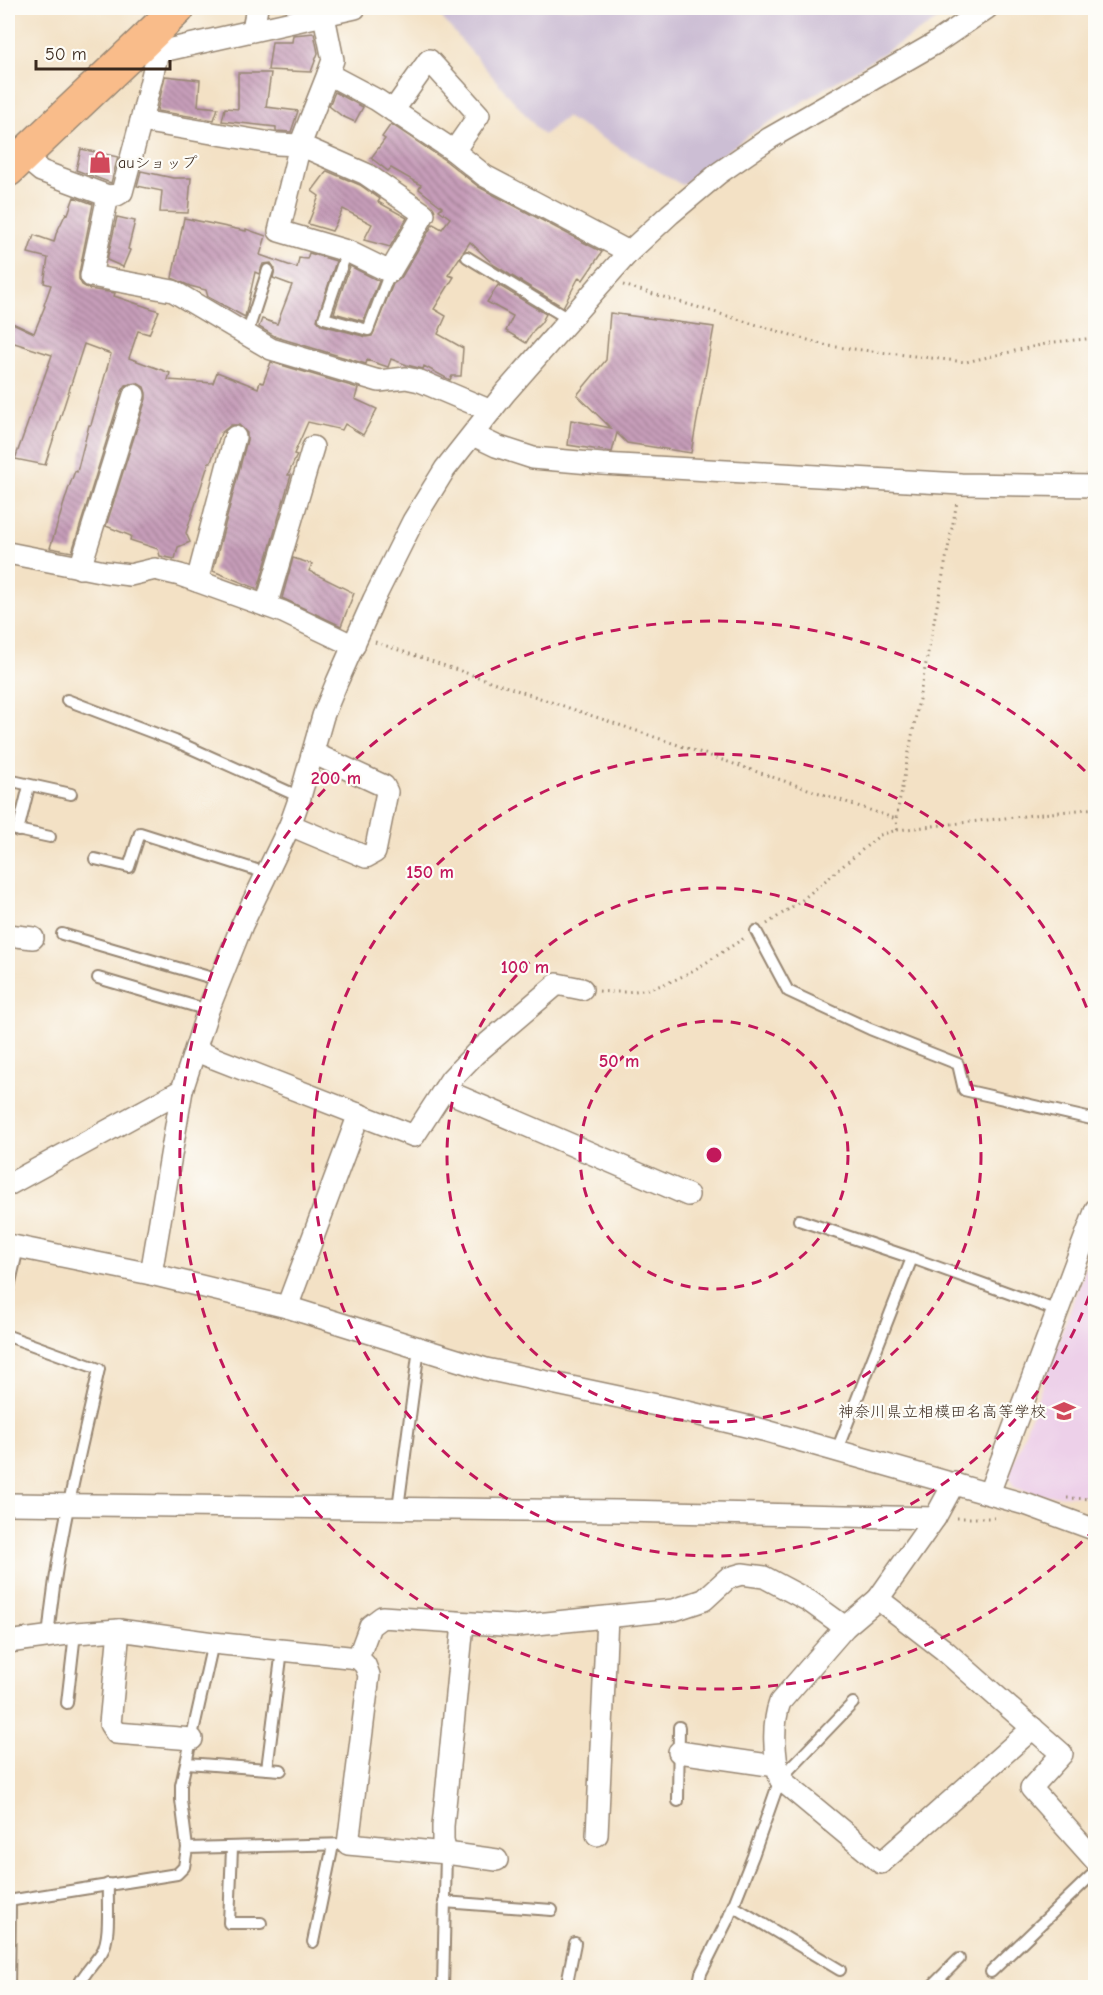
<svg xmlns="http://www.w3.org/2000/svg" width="1103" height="1995" viewBox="0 0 1103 1995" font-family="'Comic Neue','Klee One',sans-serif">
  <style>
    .built { fill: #edd0e9 }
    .industrial { fill: #ccbed4 }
    .building { fill: url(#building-back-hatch) }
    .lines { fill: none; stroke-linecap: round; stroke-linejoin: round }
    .service-casing { stroke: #978672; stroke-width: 14 }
    .minor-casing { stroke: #978672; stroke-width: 24 }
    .primary-casing { stroke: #978672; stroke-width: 36 }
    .path { stroke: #978672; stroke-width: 3; stroke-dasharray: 1.5 4.5; stroke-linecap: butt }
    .service { stroke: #fff; stroke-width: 10 }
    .minor { stroke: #fff; stroke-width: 21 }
    .primary { stroke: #f9bc8a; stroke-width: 33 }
    .ring { fill: none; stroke: #c2185b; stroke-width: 3; stroke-dasharray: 10 8 }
    .labels { text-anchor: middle; stroke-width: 4.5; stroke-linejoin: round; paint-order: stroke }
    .poi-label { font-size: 16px; fill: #3b2a1e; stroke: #fdfcf7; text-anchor: start }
    .centre { fill: #c2185b; stroke: #fdfcf7; stroke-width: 3 }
    .ring-label { font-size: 18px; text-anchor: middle; font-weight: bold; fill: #c2185b; stroke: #fdfcf7; stroke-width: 4.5; stroke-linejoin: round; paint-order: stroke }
  </style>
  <defs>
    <pattern id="building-back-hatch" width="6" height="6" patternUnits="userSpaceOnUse" patternTransform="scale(1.5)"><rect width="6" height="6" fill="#c69db9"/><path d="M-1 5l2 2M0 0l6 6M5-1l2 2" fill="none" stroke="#a28096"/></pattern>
  </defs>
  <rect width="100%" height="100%" fill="#fdfcf7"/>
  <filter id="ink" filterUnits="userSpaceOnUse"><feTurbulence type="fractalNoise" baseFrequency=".0167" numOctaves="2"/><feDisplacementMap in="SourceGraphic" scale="12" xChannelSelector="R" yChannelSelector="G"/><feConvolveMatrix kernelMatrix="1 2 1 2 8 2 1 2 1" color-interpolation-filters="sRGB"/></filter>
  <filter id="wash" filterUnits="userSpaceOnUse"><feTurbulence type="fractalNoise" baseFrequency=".008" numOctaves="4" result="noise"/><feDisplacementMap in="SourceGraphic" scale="24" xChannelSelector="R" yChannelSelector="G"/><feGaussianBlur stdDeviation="1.35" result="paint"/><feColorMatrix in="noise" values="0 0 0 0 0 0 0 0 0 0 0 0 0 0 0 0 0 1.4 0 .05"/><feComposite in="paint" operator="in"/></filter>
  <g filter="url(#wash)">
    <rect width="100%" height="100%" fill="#f3e1c5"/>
    <!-- built -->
    <polygon class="built" points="1095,1242 1095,1496 1037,1495 1014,1487 1009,1475"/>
    <!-- industrial -->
    <polygon class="industrial" points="457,8 957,8 750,134 682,185 566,117 543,135 442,18"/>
    <g id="blocks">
      <!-- building -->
      <g class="building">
        <polygon points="314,33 318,53 311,72 268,70 272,42 292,42 293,35"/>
        <polygon points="238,73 271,73 266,107 298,111 291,132 276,131 276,127 222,121 225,108 238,109"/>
        <polygon points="165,76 200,80 198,106 218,108 214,120 157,111"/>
        <polygon points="335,92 363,107 355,122 342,116 329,106"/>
        <polygon points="391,124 446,161 479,187 602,252 583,280 579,277 563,307 494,265 470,242 448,275 454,277 434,309 446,316 438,334 463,348 461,376 452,376 450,380 424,366 423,369 407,365 391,359 388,367 367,360 366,364 276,337 259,327 262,319 277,324 292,285 273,278 275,269 271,263 263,264 259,274 255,272 245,317 208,297 206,290 190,286 172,278 184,218 246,231 246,229 266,236 260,255 297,268 299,258 307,259 309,253 336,261 317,320 322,325 366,337 372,336 393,284 401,278 433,224 442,229 450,218 439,210 442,207 419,189 421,185 391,168 388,171 371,158 385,139 382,137"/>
        <polygon points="81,149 118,157 111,183 76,170"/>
        <polygon points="141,171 173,178 191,178 188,213 160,212 162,191 137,186"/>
        <polygon points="327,171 360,185 380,199 378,202 407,218 390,247 364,240 372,224 343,209 332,231 308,224 319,196 312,191"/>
        <polygon points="74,197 93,204 79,273 79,279 82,285 89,289 115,293 114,296 159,311 149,334 138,331 129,358 170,373 168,380 213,383 217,372 258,388 260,382 263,383 271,362 358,388 355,399 377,409 363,435 345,424 342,430 308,422 294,454 297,455 288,475 291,475 258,589 213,571 247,440 247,433 239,425 231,425 221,433 211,462 209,462 188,527 186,533 190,542 178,547 175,559 160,556 158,549 130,540 131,536 106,526 146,399 146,393 144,387 137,383 126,385 122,391 72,552 50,548 69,487 75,471 77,472 89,425 91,425 111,354 84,344 45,465 15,459 52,355 8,341 8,321 34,333 45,306 44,305 51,285 44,283 48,258 28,253 34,235 54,242 56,234 66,213 68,214"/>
        <polygon points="117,217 135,221 128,249 130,250 123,267 107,260"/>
        <polygon points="350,266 379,281 363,321 334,313"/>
        <polygon points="498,285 546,314 541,323 534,330 526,343 506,331 513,316 487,302"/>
        <polygon points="610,313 714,327 691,453 627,443 617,433 612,452 568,445 571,420 611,428 577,395 606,360"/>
        <polygon points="293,558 312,564 309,571 354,593 341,626 282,598"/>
      </g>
    </g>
  </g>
  <g filter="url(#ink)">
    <use href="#blocks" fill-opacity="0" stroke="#978672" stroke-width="1.5"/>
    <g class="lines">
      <!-- service casing -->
      <g class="service-casing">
        <g id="service">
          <polyline points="347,251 324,318 368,330 390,272"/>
          <polyline points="467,257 570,320"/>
          <polyline points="247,334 268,270"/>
          <polyline points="67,700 175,741 300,797"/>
          <polyline points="8,780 71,794"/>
          <polyline points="8,828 50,837"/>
          <polyline points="18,831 29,786"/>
          <polyline points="95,859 129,867 140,833 266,873"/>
          <polyline points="756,931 788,991 870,1029 958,1064 964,1090 1096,1120"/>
          <polyline points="62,934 219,980"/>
          <polyline points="98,978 208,1010"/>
          <polyline points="799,1220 912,1258 1058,1311"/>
          <polyline points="8,1291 18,1248"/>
          <path d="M8,1336L99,1369C79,1458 56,1547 48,1638"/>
          <polyline points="837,1450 912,1258"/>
          <polyline points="398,1508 419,1348"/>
          <polyline points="67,1703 75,1633"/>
          <polyline points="187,1763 281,1770"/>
          <polyline points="267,1769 282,1650"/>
          <polyline points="678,1801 679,1727"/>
          <polyline points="187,1848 181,1800 181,1785 213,1643"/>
          <polyline points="232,1848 229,1923 261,1923"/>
          <polyline points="8,1901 177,1874 184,1867 187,1848 348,1844"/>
          <polyline points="444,1902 552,1910"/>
          <polyline points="733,1906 840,1970"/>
          <polyline points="313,1942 333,1845"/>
          <polyline points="991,1972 1096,1871"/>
          <polyline points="9,1988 10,1901"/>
          <path d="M77,1988C83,1974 94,1964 102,1952C111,1937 107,1903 108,1884"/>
          <polyline points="443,1988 446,1853"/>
          <polyline points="566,1988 575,1943"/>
          <polyline points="698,1988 701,1973 728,1919 753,1856 780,1779 853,1703"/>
          <polyline points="930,1988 959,1959"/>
        </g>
      </g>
      <!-- minor casing -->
      <g class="minor-casing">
        <g id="minor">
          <polyline points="324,16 333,60 328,74"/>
          <polyline points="253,29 257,8"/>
          <polyline points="147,44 158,52 355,8"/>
          <polyline points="158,52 141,121 277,144 300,145 366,174 424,214 390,272 347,251 279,231 300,145 328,74 377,100 454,151 485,176 629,252"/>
          <polyline points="393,111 429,60 479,115 454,151"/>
          <polyline points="23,156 41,171 108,196 91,276 173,291 271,349 379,381 406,378 420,381 491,411"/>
          <polyline points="108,196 117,195 122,192 141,121"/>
          <polyline points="473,435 496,446 533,458 602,464 961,484 1096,486"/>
          <polyline points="8,553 105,572 130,575 155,569 180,575 283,612 354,646"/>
          <polyline points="80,568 134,395"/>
          <polyline points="197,581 235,437"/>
          <polyline points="266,606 313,447"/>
          <polyline points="290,825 366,857 375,852 387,792 384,786 313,753"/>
          <polyline points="8,935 33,938"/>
          <polyline points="196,1051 414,1136 451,1079 475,1054 557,984 582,989"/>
          <polyline points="444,1090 688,1195"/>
          <polyline points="8,1185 182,1090"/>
          <polyline points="8,1245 151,1274 287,1307 486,1369 666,1407 763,1430 1028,1505 1096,1530"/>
          <polyline points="151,1274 182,1090 208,1010 242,925 290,825 300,797 323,716 337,682 374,599 413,521 445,469 505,393 604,280 629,252 670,214 719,173 770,138 934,44 987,8"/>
          <polyline points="287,1307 359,1114"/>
          <polyline points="954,1483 935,1518 878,1599 944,1650 1062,1754 1031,1788 1096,1861"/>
          <polyline points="989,1493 1096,1209"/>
          <polyline points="8,1504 621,1511 935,1518"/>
          <path d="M878,1599L845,1627L780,1702C772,1724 774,1755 780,1779L881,1863L1033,1728"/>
          <polyline points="119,1630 110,1724 116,1733 192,1739"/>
          <polyline points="8,1642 75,1633 119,1630 213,1643 358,1658 370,1626 382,1617 517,1626 674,1610 704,1600 728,1578 742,1574 764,1577 809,1601 845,1627"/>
          <polyline points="358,1658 365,1665 369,1675 348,1844 446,1853 497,1860"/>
          <polyline points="679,1752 776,1766"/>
          <polyline points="597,1835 607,1617"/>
          <polyline points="446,1853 443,1841 443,1826 463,1624"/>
        </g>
      </g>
      <!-- primary casing -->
      <g class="primary-casing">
        <polyline id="primary" points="8,170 143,42 178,8"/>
      </g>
      <!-- path -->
      <g class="path">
        <polyline points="623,285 828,346 966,362 1054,342 1096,338"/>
        <polyline points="375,642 896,819"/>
        <polyline points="897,830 896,819 957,502"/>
        <polyline points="767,924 802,900 880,835 897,830 1096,808"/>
        <path d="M599,991C664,998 694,969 746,937"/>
        <polyline points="1092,1192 1096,1181"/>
        <polyline points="1067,1498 1096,1499"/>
        <polyline points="957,1518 998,1518"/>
      </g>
      <!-- service -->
      <use href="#service" class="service"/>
      <!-- minor -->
      <use href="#minor" class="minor"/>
      <!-- primary -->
      <use href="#primary" class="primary"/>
    </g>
  </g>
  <!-- distance rings -->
  <g class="ring">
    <circle cx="714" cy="1155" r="134"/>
    <circle cx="714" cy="1155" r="267"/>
    <path d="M1095 1279A401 401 0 1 1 1095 1031"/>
    <path d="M1095 1529A534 534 0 1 1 1095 781"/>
  </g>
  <!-- icons -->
  <defs>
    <g id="shop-bare" transform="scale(1.8)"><path d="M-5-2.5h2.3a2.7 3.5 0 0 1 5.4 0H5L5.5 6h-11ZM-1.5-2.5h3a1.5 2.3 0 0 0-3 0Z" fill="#d1495b" stroke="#fdfcf7" stroke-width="2.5" paint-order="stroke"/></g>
    <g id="school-bare" transform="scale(1.8)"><path d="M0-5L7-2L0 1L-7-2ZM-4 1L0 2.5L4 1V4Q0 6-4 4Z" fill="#d1495b" stroke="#fdfcf7" stroke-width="2.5" paint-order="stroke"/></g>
  </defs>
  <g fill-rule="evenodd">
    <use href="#shop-bare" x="100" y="162"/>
    <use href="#school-bare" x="1064" y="1411"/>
  </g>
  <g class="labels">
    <!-- poi labels -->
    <g class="poi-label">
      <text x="118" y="168">auショップ</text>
      <text x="1046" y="1417" text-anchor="end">神奈川県立相模田名高等学校</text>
    </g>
  </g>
  <circle cx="714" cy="1155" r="9" class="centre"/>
  <g class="ring-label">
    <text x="336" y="784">200 m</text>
    <text x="430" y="878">150 m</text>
    <text x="525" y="973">100 m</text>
    <text x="619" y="1067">50 m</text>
  </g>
  <!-- margin -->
  <rect width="1103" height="1995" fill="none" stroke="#fdfcf7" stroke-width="30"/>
  <!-- scale -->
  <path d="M36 60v9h134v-9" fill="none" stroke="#3b2a1e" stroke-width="3"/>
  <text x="45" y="60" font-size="18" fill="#3b2a1e" stroke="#fdfcf7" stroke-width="4.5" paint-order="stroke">50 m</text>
</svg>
